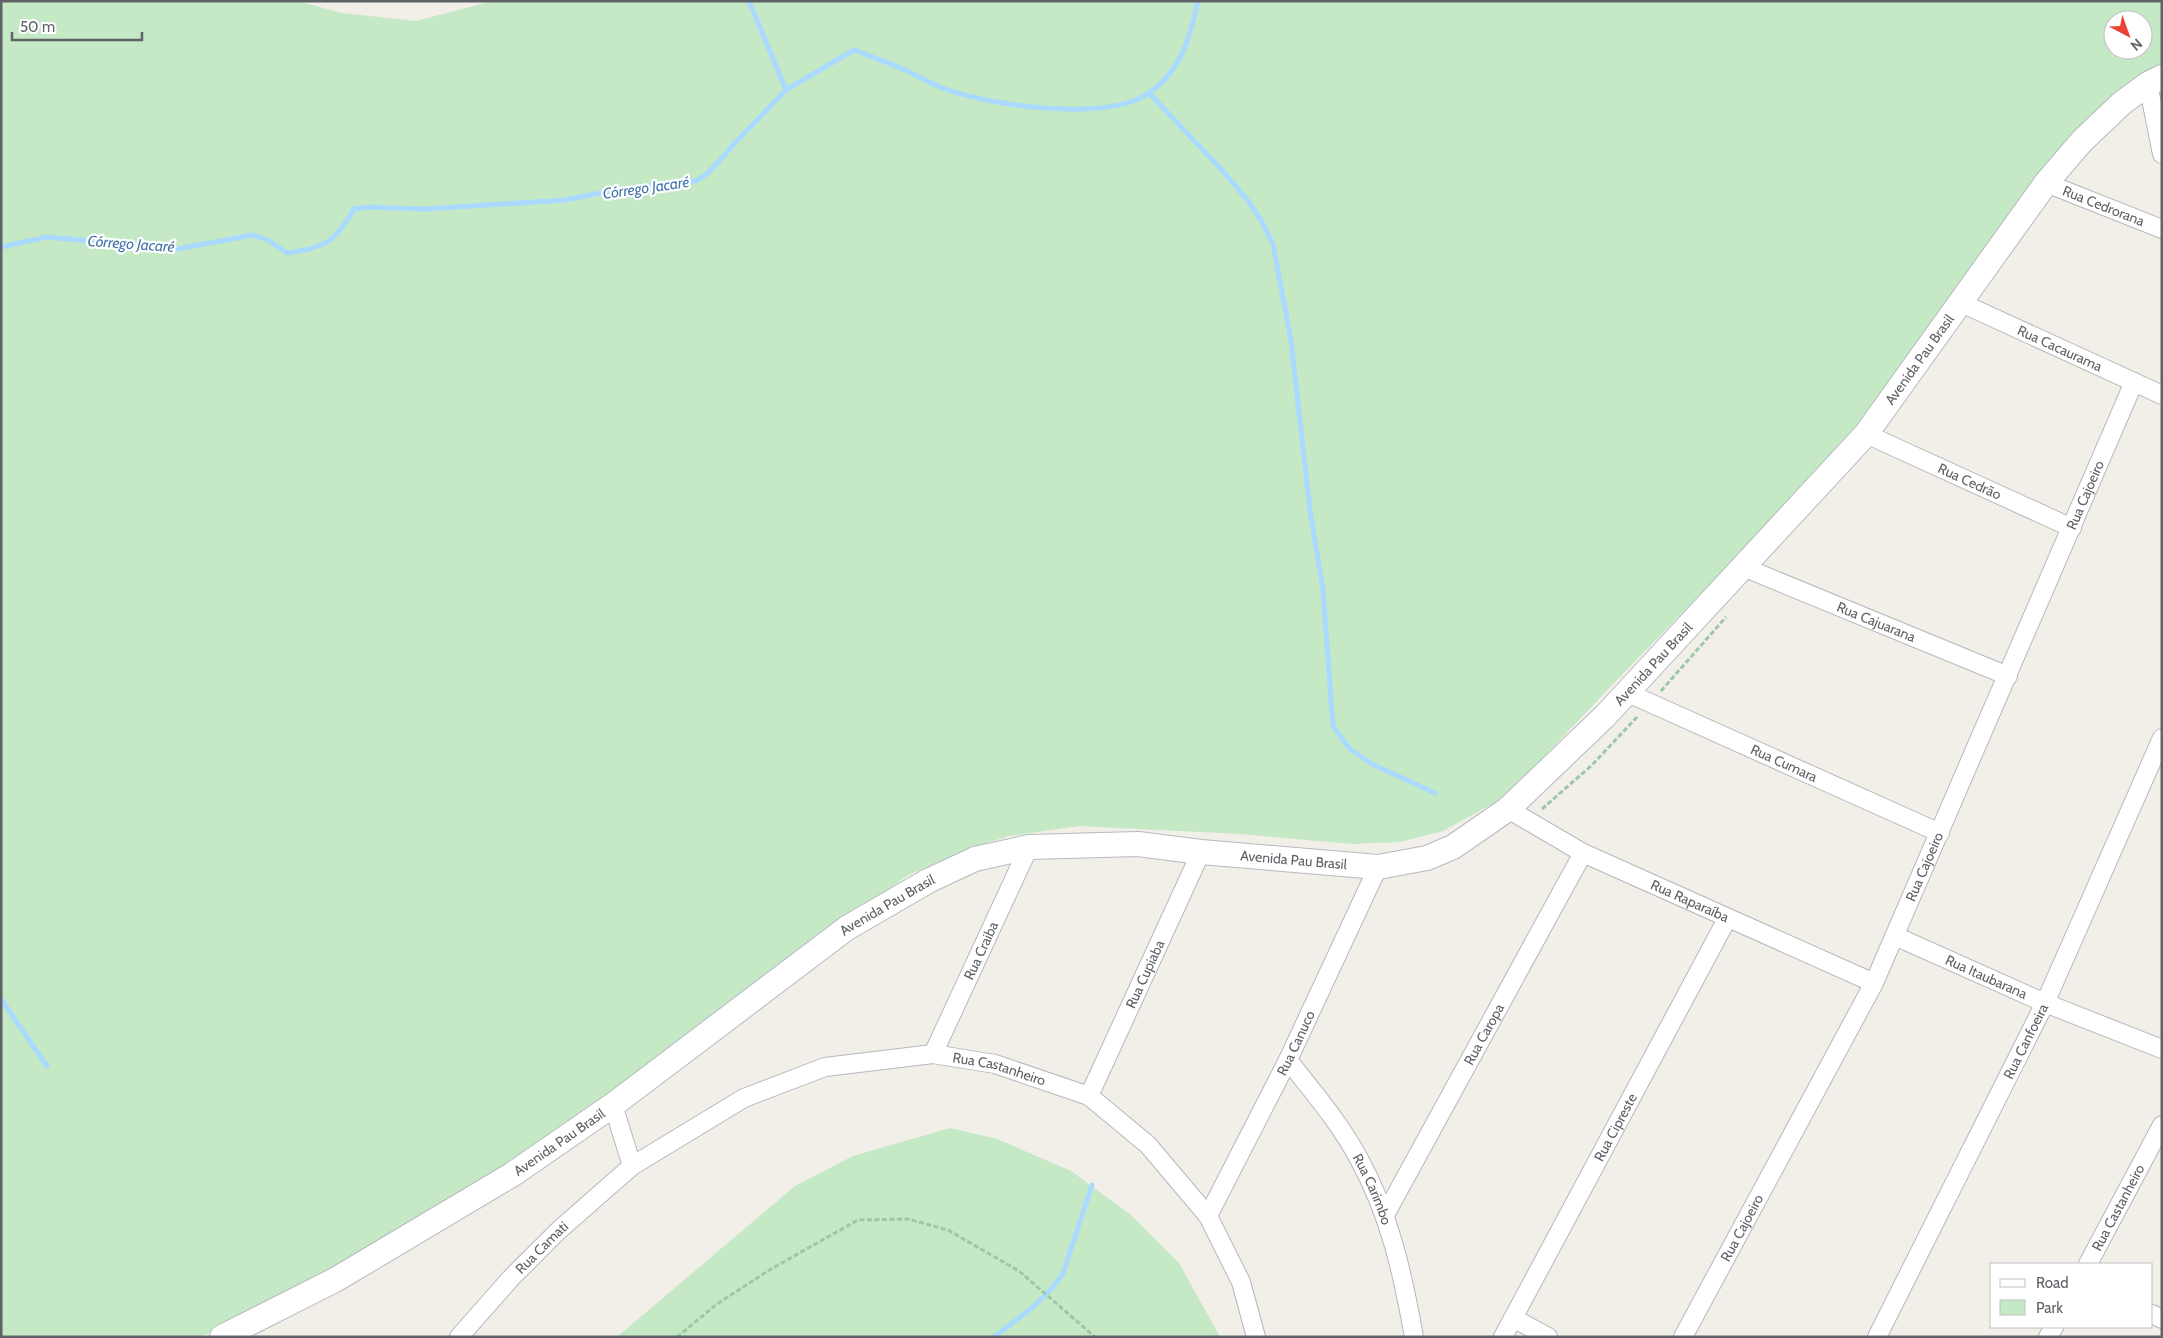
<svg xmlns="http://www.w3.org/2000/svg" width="2163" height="1338" viewBox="0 0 2163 1338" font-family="Cabin,sans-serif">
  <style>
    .green { fill: #c5e8c5; fill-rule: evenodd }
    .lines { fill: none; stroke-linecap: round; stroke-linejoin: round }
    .stream { stroke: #aadaff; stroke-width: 5 }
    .street-casing { stroke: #b5b8bc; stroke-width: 20 }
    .secondary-casing { stroke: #b6babf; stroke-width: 26 }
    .path { stroke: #9cc7a9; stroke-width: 3; stroke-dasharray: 5 2.5; stroke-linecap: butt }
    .street { stroke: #fff; stroke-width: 18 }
    .secondary { stroke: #fff; stroke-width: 24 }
    .labels { text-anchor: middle; stroke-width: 4.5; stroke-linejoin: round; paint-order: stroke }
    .street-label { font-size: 14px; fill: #5f6368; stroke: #fff }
    .water-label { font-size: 15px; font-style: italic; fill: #4174aa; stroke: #fff }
  </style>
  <rect width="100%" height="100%" fill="#f1efe8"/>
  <!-- green -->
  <g class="green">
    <path d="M1,1H297L342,13L416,21L493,1H2162V62L2093,119L1853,439L1637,659L1515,787L1494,803L1443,831L1400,842L1352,844L1240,834L1079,826L1009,836L977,846L908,875L525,1161L301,1289L200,1337H1ZM2113,20H2143V50H2113Z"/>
    <polygon points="950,1128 997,1139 1071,1171 1131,1215 1179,1263 1220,1337 617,1337 795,1186 853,1156"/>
  </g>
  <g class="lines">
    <!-- stream -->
    <g class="stream">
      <polyline points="749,1 786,90"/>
      <polyline points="1149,93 1222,170 1249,202 1261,220 1273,244 1291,341 1310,510 1323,590 1333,726 1350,749 1372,764 1435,793"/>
      <path d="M1,247L47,237L177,249L253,235L268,240L287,253C325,248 335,242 354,209L367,207L425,209L565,200L616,190L696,181L708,173L721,159L732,146L786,90L854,50C870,56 887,62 903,69C918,76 933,85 948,90C994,106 1107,122 1149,93C1182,70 1190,37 1198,1"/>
      <polyline points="1,999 47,1066"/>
      <path d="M994,1337C1018,1318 1047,1300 1063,1273L1092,1185"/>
    </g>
    <!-- street casing -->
    <g class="street-casing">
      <g id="street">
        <polyline points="2148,84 2162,154"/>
        <path id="s1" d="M2046,183L2162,229"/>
        <path id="s2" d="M1959,302L2162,395"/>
        <path id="s3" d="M1866,434L2072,528"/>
        <path id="s4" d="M1743,567L2008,676"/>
        <path id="s5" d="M1628,693L1940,833"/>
        <path id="s6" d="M1508,809L1583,853L1874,983"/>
        <path id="s7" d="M1895,936L2045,1003L2162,1049"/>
        <path id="s8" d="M933,1054L1029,847"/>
        <path id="s9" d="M1288,1060C1313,1092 1340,1123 1359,1159C1390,1215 1403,1275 1414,1337"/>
        <path id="s10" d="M1089,1096L1201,852"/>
        <polyline points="613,1105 632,1166"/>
        <path id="s11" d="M1385,1215L1583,853"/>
        <path id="s12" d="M1208,1216L1288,1060L1378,867"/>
        <path id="s13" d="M2088,1264L2162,1125"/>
        <polyline points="2152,1314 2162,1319"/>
        <polyline points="1513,1318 1548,1337"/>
        <path id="s14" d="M459,1337L511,1278L558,1231L632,1166L744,1098L825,1067L933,1054L995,1064L1089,1096L1148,1145L1208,1216L1241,1282L1256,1337"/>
        <path id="s15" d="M1503,1337L1727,919"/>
        <path id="s16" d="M1683,1337L1874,983L2134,382"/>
        <path id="s17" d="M1877,1337L2045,1003L2162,738"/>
        <polyline points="2048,1337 2054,1327"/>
      </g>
    </g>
    <!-- secondary casing -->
    <g class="secondary-casing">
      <g id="secondary">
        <path id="s18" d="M222,1337L335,1280L513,1174L613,1105L847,928L928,881L975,859L1029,847L1138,844L1201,852L1378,867L1427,858L1453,847L1508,809L1605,716L1866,434L2046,183L2082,141L2122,103L2148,84L2162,77"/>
      </g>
    </g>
    <!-- path -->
    <g class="path">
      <polyline points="1661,691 1726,617"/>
      <polyline points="1542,809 1592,765 1638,716"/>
      <polyline points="677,1337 717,1304 771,1269 858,1220 908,1219 948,1230 1019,1271 1095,1337"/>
    </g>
    <!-- street -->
    <use href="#street" class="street"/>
    <!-- secondary -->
    <use href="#secondary" class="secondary"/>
  </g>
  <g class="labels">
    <!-- street labels -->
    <g class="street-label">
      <text dy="5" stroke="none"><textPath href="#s1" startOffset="62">Rua Cedrorana</textPath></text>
      <text dy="5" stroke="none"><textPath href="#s2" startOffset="111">Rua Cacaurama</textPath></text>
      <text dy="5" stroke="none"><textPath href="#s18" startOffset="2055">Avenida Pau Brasil</textPath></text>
      <text dy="5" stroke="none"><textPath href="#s3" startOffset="114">Rua Cedrão</textPath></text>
      <text dy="5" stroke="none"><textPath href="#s16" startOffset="934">Rua Cajoeiro</textPath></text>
      <text dy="5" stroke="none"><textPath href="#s4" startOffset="144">Rua Cajuarana</textPath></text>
      <text dy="5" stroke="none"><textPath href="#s18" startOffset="1650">Avenida Pau Brasil</textPath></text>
      <text dy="5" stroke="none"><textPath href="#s5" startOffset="171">Rua Cumara</textPath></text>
      <text dy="5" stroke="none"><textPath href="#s18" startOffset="1215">Avenida Pau Brasil</textPath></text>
      <text dy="5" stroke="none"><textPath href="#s16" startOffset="529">Rua Cajoeiro</textPath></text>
      <text dy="5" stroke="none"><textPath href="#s6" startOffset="204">Rua Raparaíba</textPath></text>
      <text dy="5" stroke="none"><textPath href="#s18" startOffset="795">Avenida Pau Brasil</textPath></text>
      <text dy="5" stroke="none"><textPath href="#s8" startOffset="114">Rua Craiba</textPath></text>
      <text dy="5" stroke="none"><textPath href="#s10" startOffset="134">Rua Cupiaba</textPath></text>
      <text dy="5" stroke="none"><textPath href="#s7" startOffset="100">Rua Itaubarana</textPath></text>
      <text dy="5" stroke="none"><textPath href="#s11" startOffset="206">Rua Caropa</textPath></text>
      <text dy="5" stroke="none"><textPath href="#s17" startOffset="331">Rua Canfoeira</textPath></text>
      <text dy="5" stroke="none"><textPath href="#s12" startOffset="194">Rua Canuco</textPath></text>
      <text dy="5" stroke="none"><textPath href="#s14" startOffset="638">Rua Castanheiro</textPath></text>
      <text dy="5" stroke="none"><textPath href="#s15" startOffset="238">Rua Cipreste</textPath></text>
      <text dy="5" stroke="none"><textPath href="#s18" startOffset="390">Avenida Pau Brasil</textPath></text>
      <text dy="5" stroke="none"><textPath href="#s9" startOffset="155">Rua Carimbo</textPath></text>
      <text dy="5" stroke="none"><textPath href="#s13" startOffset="64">Rua Castanheiro</textPath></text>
      <text dy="5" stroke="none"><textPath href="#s16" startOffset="124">Rua Cajoeiro</textPath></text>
      <text dy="5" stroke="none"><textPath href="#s14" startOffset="122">Rua Camati</textPath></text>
    </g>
    <!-- water labels -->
    <g class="water-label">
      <text transform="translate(646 188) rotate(-8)" y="5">Córrego Jacaré</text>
      <text transform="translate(131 244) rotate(4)" y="5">Córrego Jacaré</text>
    </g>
  </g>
  <!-- border -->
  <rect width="2163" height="1338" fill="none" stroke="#5f6368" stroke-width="5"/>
  <!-- legend -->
  <rect x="1990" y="1263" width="162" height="65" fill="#ffffff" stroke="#bfc1c3"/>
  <rect x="2000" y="1279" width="25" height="8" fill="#ffffff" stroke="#bfc1c3"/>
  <text x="2036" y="1288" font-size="15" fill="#5f6368">Road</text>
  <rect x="2000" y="1300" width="25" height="15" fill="#c5e8c5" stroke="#bfc1c3"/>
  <text x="2036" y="1313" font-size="15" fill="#5f6368">Park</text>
  <!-- north arrow -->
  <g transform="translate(2128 35) rotate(139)"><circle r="24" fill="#ffffff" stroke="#bfc1c3"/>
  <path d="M0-4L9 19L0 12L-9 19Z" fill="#ea4335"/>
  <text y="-8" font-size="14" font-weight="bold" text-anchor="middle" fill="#5f6368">N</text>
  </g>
  <!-- scale -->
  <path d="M12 32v8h130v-8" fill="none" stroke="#5f6368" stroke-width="2.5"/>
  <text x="20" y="32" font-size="15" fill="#5f6368" stroke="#ffffff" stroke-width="4" paint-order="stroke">50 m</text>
</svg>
